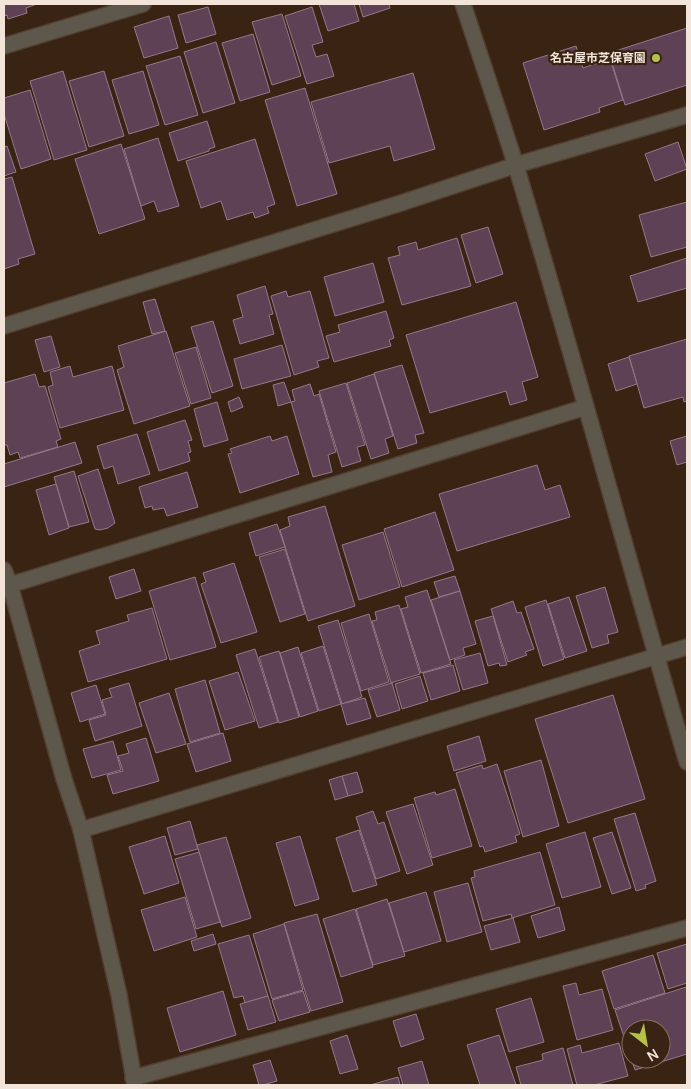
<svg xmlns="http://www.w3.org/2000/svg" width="691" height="1089" viewBox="0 0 691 1089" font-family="Manrope,'Noto Sans JP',sans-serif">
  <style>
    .building { fill: #5e4154; stroke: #94798a; fill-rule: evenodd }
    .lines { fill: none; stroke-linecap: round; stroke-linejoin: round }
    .minor-casing { stroke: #533f30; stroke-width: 18 }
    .tertiary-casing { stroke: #533f30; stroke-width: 18 }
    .minor { stroke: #5d584b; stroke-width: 15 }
    .tertiary { stroke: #5d584b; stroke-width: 15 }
    .poi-dot { fill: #b5c249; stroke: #392414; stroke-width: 2 }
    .labels { text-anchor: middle; stroke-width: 4.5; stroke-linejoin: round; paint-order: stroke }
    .poi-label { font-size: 12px; font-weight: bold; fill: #f3e4da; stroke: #392414; text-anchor: end }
  </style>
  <rect width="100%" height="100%" fill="#392414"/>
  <!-- building -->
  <g class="building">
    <polygon points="4,4 37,4 26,8 27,13 8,19 7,15 4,16"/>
    <polygon points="319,4 354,4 359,21 328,31"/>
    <polygon points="359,4 389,4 390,8 363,17"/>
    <polygon points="208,7 216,34 186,43 178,15"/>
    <polygon points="312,7 323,42 312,45 316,57 327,54 334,76 307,84 285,16"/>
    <polygon points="282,14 301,76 272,85 252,22"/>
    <polygon points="169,16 178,48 144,58 134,27"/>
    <polygon points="687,28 687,85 625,105 609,53"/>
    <polygon points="253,34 270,92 240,101 222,43"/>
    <polygon points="216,42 235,103 203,113 184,52"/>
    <polygon points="576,46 583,68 610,59 623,100 599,108 600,112 544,130 523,63"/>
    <polygon points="180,56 198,115 165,125 146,66"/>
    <polygon points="63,71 87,150 54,160 30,81"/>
    <polygon points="104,71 124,136 89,147 69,81"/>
    <polygon points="143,71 159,125 129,134 112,80"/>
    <polygon points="413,73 435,149 394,161 390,146 329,163 311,102"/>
    <polygon points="305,88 337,194 297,206 265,100"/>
    <polygon points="30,90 51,159 21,169 4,114 4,98"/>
    <polygon points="207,121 215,147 209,149 209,151 178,161 169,133"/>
    <polygon points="158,138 179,206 158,212 154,201 141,206 124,149"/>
    <polygon points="255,139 275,204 267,207 269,213 255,218 253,212 227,220 221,201 201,208 186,161"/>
    <polygon points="678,142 687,169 655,181 645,154"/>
    <polygon points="121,144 145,219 99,234 75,159"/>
    <polygon points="7,146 16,172 4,176 4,147"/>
    <polygon points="12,177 35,254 18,259 19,264 4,269 4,179"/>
    <polygon points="687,202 687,247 651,257 639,215"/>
    <polygon points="488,227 503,274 476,283 461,235"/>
    <polygon points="457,238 471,286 402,305 388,258 400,255 398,247 416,242 418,250"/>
    <polygon points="687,258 687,288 638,302 630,276"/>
    <polygon points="373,263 384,302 335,316 324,277"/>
    <polygon points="265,286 273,314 269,315 274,334 240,344 233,320 243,317 237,295"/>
    <polygon points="286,291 288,297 310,291 329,358 317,361 319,367 294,375 271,296"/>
    <polygon points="155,299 165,331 152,334 143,302"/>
    <polygon points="516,302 538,377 522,382 527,400 510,405 506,391 430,413 406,335"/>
    <polygon points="386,311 394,338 389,340 391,346 334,362 326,336 340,332 338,325"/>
    <polygon points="213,321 233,386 212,393 191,327"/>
    <polygon points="166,331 190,406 134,424 117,370 124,367 118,346"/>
    <polygon points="51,336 60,367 44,372 35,340"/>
    <polygon points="687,339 687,401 684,402 683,397 644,408 629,356"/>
    <polygon points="282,345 291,376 242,389 234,359"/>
    <polygon points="196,347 211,398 191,404 175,353"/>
    <polygon points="629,357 637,384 616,391 608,364"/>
    <polygon points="402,365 424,433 415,435 417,443 398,449 374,373"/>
    <polygon points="70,366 73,377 112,366 124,410 60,428 48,387 53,385 50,372"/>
    <polygon points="35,374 39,387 45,386 61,439 56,441 58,447 20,458 18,452 10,455 7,445 4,445 4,383"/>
    <polygon points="374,374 393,436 385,439 389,453 371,459 347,383"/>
    <polygon points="284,382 291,402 278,406 273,385"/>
    <polygon points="346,383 365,445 357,447 361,461 342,467 319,391"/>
    <polygon points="310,384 314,396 319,394 336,452 328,455 332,472 313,477 291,402 295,401 292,390"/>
    <polygon points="239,397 243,407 231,412 228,402"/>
    <polygon points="217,402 228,440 204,447 194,409"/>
    <polygon points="185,420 192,440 188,441 191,452 188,453 190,461 159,471 147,432"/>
    <polygon points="137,434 150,474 118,484 113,466 104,469 97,446"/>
    <polygon points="270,436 272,441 287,436 299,474 240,493 228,454 232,453 230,449"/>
    <polygon points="687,436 687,462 677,465 670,441"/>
    <polygon points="75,442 82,463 4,487 4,464"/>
    <polygon points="537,465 545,490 560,485 570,517 457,551 439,494"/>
    <polygon points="98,469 115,523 108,528 100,530 95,529 78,476"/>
    <polygon points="74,471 89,522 69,527 54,477"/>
    <polygon points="187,472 198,507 167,516 164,508 153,510 152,506 145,508 139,487"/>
    <polygon points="56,484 69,528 49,535 36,490"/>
    <polygon points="325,506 355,606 308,621 280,530 290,526 288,517"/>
    <polygon points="435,512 454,570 402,587 384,529"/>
    <polygon points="277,524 285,547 256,556 249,533"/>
    <polygon points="383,532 400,587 359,600 342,545"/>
    <polygon points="285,549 305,614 280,622 259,557"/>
    <polygon points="234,563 257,632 221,643 201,584 206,582 203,573"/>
    <polygon points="134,569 141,591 116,599 109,577"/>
    <polygon points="455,576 460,591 439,597 434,582"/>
    <polygon points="195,577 216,647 170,660 149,591"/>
    <polygon points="605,587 618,632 607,635 609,643 592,648 576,596"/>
    <polygon points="427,590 451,664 421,673 401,609 408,607 405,597"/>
    <polygon points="460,591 476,644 463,648 465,655 450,660 431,600"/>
    <polygon points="569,597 587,651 565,658 548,604"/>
    <polygon points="546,600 564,659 543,666 525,607"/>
    <polygon points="513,601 517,613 521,612 534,649 525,652 527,655 508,662 491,609"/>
    <polygon points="399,605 420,674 391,683 372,621 377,620 375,612"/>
    <polygon points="152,608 167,659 88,682 79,651 100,644 96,631 129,621 127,615"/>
    <polygon points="369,614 389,682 361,691 341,623"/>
    <polygon points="493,616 507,665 500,666 499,663 488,666 475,621"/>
    <polygon points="338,620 362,697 342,704 318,626"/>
    <polygon points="323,646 341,704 319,711 301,653"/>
    <polygon points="298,647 318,711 300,717 280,653"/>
    <polygon points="255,649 278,722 259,728 236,655"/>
    <polygon points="279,651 299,717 279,723 259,657"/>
    <polygon points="480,653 488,683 463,690 454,660"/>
    <polygon points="453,665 460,691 431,700 423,673"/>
    <polygon points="238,672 255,721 225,730 209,681"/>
    <polygon points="420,676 428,701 402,709 395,684"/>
    <polygon points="205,680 220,733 190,742 175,689"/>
    <polygon points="129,683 142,726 95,741 89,720 106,715 102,700 112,697 109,689"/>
    <polygon points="392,683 400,710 377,717 368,690"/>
    <polygon points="96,685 105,714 80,722 71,693"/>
    <polygon points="169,693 186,744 156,753 139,703"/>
    <polygon points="613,695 645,799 568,823 535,719"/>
    <polygon points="365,698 371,718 347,725 341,704"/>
    <polygon points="223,733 231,761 196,772 187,744"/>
    <polygon points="479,736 486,761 454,771 447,746"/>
    <polygon points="146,738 159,781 113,794 107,775 123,771 118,756 129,753 126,744"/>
    <polygon points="113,741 121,770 92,778 83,749"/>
    <polygon points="541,760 559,826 523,837 504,771"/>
    <polygon points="497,764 520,834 515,836 517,842 485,852 483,846 480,847 456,773 482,765 483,769"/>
    <polygon points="357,772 363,792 348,796 342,776"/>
    <polygon points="342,776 348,796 335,800 329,780"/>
    <polygon points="455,789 472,846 432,858 414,798 435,792 436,795"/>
    <polygon points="413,804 433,865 407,874 386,812"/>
    <polygon points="373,811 378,824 384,822 400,871 376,879 356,817"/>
    <polygon points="635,813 656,881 645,885 646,888 636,891 614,819"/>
    <polygon points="190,821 198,849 175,855 167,828"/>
    <polygon points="359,830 377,885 353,892 336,838"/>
    <polygon points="585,832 601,887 562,898 546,844"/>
    <polygon points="612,832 631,888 612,894 593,838"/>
    <polygon points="165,836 179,883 144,894 129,847"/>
    <polygon points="300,836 319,899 295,906 276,843"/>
    <polygon points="226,837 251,918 222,927 197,845"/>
    <polygon points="199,852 220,922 196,929 175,859"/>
    <polygon points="540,852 555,905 512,918 511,914 483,921 471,878 475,877 474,871"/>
    <polygon points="468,883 482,932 447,942 434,892"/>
    <polygon points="426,892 441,941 404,952 389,903"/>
    <polygon points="185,897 197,937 154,951 141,910"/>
    <polygon points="387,899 405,956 373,965 356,909"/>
    <polygon points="559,907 565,930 538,938 531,916"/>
    <polygon points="355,909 373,967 341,977 323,919"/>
    <polygon points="317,914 343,1002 311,1011 284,923"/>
    <polygon points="513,918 520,942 491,950 484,926"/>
    <polygon points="284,924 303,990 272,999 253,934"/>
    <polygon points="213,934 216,944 194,951 191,941"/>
    <polygon points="249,935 268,996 245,1003 243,996 234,998 218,944"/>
    <polygon points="687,944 687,983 668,989 657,953"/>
    <polygon points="653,955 665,993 614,1009 602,971"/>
    <polygon points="576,983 579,995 602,989 613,1030 577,1040 563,986"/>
    <path d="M686,987L687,991V1054L635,1070L615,1010ZM631,1029H661V1059H631Z"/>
    <polygon points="223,991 236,1035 180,1052 167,1008"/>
    <polygon points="303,991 310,1012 279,1021 272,1000"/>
    <polygon points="268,996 276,1022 248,1030 240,1004"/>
    <polygon points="531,998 544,1042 509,1052 496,1009"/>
    <polygon points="416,1014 424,1039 401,1047 393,1021"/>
    <polygon points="347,1035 358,1069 340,1074 330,1041"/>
    <polygon points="499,1035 516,1085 480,1085 467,1045"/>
    <polygon points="619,1043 628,1076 594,1085 577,1085 567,1049 580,1045 582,1053"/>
    <polygon points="563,1048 573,1085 521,1085 516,1067 543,1060 542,1054"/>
    <polygon points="270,1060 277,1081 263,1085 259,1085 253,1065"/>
    <polygon points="422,1061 429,1085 403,1085 398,1068"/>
    <polygon points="398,1077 400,1085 370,1085"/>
  </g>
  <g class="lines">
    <!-- minor casing -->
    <g class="minor-casing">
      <g id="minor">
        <polyline points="4,46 143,4"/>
        <polyline points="4,326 398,204 516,165 687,115"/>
        <polyline points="4,570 10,585 64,779 81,830 119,995 135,1085"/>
        <polyline points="10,585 586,407"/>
        <polyline points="81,830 687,647"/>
        <polyline points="133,1078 687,928"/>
      </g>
    </g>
    <!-- tertiary casing -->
    <g class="tertiary-casing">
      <path id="tertiary" d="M463,4C481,58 499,112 516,166C576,364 629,564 687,762"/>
    </g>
    <!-- minor -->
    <use href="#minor" class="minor"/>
    <!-- tertiary -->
    <use href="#tertiary" class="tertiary"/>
  </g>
  <!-- markers -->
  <circle class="poi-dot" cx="656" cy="58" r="5"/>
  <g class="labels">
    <!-- poi labels -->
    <g class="poi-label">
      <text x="646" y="62">名古屋市芝保育園</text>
    </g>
  </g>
  <!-- border -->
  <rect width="691" height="1089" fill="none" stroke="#f3e4da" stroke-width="10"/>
  <!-- north arrow -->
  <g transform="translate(646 1044) rotate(149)"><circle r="24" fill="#392414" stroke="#837163"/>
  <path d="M0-4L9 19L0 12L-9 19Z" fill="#b5c249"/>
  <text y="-8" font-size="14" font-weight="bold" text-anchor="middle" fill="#f3e4da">N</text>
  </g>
</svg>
